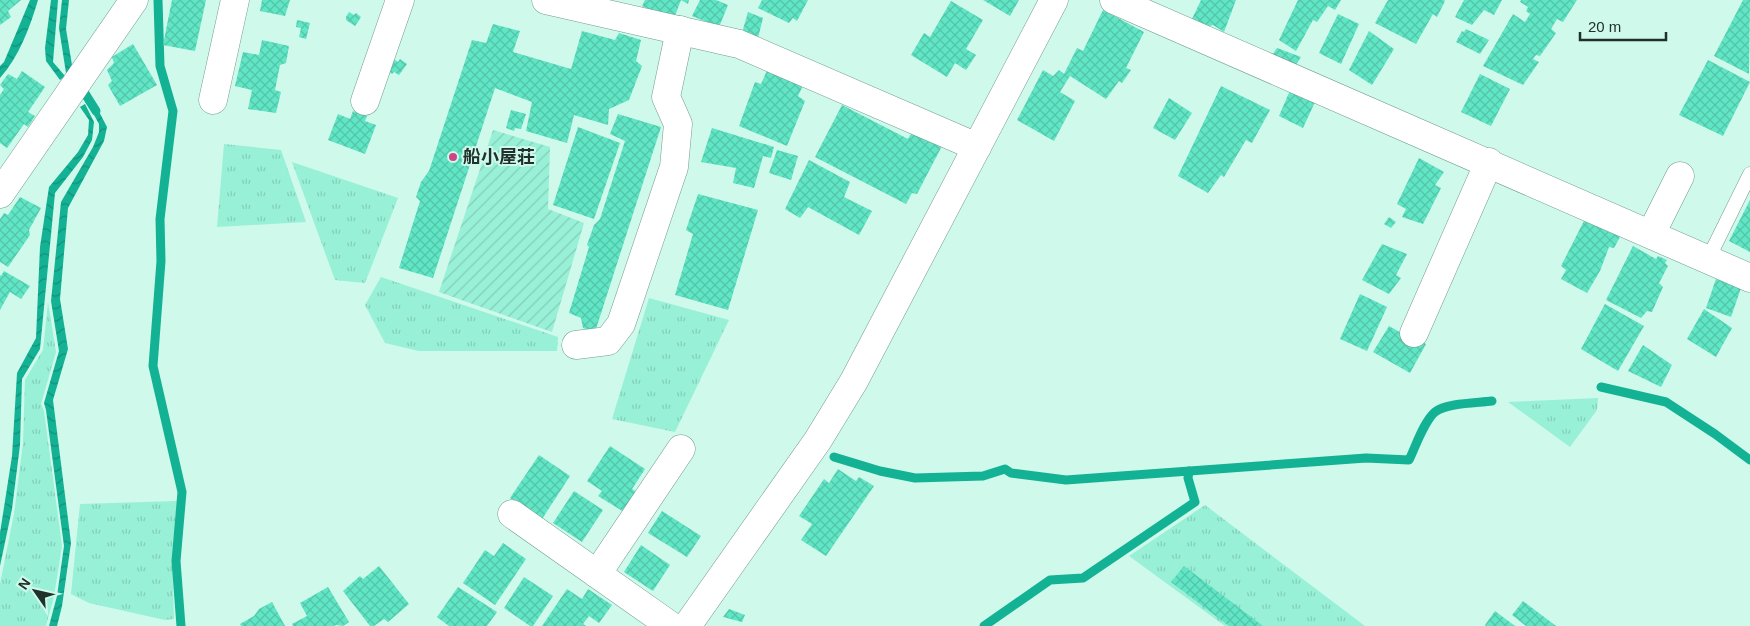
<svg xmlns="http://www.w3.org/2000/svg" width="1750" height="626" viewBox="0 0 1750 626" font-family="Helvetica,'Noto Sans JP',sans-serif">
  <style>
    .grass { fill: url(#grass-tufts) }
    .garden { fill: url(#garden-furrows) }
    .water { fill: url(#water-waves) }
    .lines { fill: none; stroke-linecap: round; stroke-linejoin: round }
    .stream { stroke: #13b294; stroke-width: 9 }
    .building { fill: url(#building-cross-hatch) }
    .lane-casing { stroke: #749c90; stroke-width: 15 }
    .street-casing { stroke: #749c90; stroke-width: 29 }
    .secondary-casing { stroke: #749c90; stroke-width: 29 }
    .lane { stroke: #fff; stroke-width: 14 }
    .street { stroke: #fff; stroke-width: 28 }
    .secondary { stroke: #fff; stroke-width: 28 }
    .poi-dot { fill: #cc4685; stroke: #cef9eb; stroke-width: 2 }
    .labels { text-anchor: middle; stroke-width: 4; stroke-linejoin: round; paint-order: stroke }
    .poi-label { font-size: 18px; font-weight: bold; fill: #20312c; stroke: #cef9eb; text-anchor: start }
  </style>
  <defs>
    <pattern id="grass-tufts" width="24" height="20" patternUnits="userSpaceOnUse" patternTransform="scale(1.25)"><rect width="24" height="20" fill="#98f0d7"/><path d="M3 7l-1-3M5 7V3M7 7l1-3M15 17l-1-3M17 17v-4M19 17l1-3" fill="none" stroke="#83ceb9"/></pattern>
    <pattern id="garden-furrows" width="10" height="10" patternUnits="userSpaceOnUse" patternTransform="scale(1.25)"><rect width="10" height="10" fill="#98f0d7"/><path d="M-1 1l2-2M0 10L10 0M9 11l2-2" fill="none" stroke="#83ceb9"/></pattern>
    <pattern id="water-waves" width="16" height="10" patternUnits="userSpaceOnUse" patternTransform="scale(1.25)"><rect width="16" height="10" fill="#13b294"/><path d="M0 5q4-4 8 0t8 0" fill="none" stroke="#119179"/></pattern>
    <pattern id="building-cross-hatch" width="8" height="8" patternUnits="userSpaceOnUse" patternTransform="scale(1.25)"><rect width="8" height="8" fill="#60e5c5"/><path d="M0 0l8 8M0 8l8-8" fill="none" stroke="#53c5a9"/></pattern>
  </defs>
  <rect width="100%" height="100%" fill="#cef9eb"/>
  <!-- grass -->
  <g class="grass">
    <polygon points="224,144 281,150 306,222 217,227"/>
    <polygon points="292,162 398,198 365,283 335,280"/>
    <polygon points="381,277 558,337 557,351 419,351 385,343 365,305"/>
    <polygon points="649,298 729,320 675,432 612,419"/>
    <polygon points="48,302 56,352 41,404 44,411 62,546 54,596 46,626 0,626 0,584 14,514 23,443 25,380 43,350"/>
    <polygon points="1598,398 1597,410 1570,447 1508,402"/>
    <polygon points="177,501 172,556 174,619 165,620 89,603 71,594 80,504"/>
    <polygon points="1205,505 1365,626 1225,626 1129,556"/>
  </g>
  <!-- garden -->
  <polygon class="garden" points="493,130 550,147 548,209 584,223 552,332 439,292"/>
  <!-- water -->
  <g class="water">
    <path d="M30,0H38C30,27 19,57 0,78V66L4,62Z"/>
    <polygon points="51,0 58,0 53,62 65,76 60,80 46,61 45,48"/>
    <polygon points="62,0 69,0 66,29 73,71 66,73 59,28"/>
    <polygon points="92,98 107,127 104,141 68,208 60,299 68,349 53,400 71,543 62,606 57,626 49,626 57,596 64,546 46,410 44,403 59,351 51,301 61,202 93,147 99,132 99,124 88,104"/>
    <polygon points="85,104 94,122 92,140 83,157 55,193 40,349 22,379 20,445 12,509 0,566 0,533 12,456 17,373 36,338 40,247 49,187 78,152 88,135 89,120 80,107"/>
  </g>
  <g class="lines">
    <!-- stream -->
    <g class="stream">
      <polyline points="158,0 160,66 173,111 160,219 161,261 153,366 182,492 176,561 181,626"/>
      <polyline points="79,84 96,111"/>
      <polyline points="1601,387 1666,402 1715,434 1750,460"/>
      <path d="M834,457L880,471L915,478L983,476L1005,469L1011,473L1066,480L1366,458L1409,460C1415,448 1424,421 1435,412C1446,403 1477,403 1492,401"/>
      <polyline points="984,626 1050,580 1083,578 1195,502 1188,478 1189,471"/>
    </g>
  </g>
  <!-- building -->
  <g class="building">
    <polygon points="0,0 21,0 8,11 11,17 0,25"/>
    <polygon points="172,0 206,0 195,51 163,45"/>
    <polygon points="262,0 290,0 285,16 260,11"/>
    <polygon points="645,0 689,0 688,4 681,0 673,21 642,6"/>
    <polygon points="700,0 716,0 728,5 719,27 692,16"/>
    <polygon points="762,0 808,0 797,21 793,18 789,23 758,8"/>
    <polygon points="983,0 1019,0 1010,16"/>
    <polygon points="1201,0 1236,0 1224,32 1213,25 1204,28 1192,19"/>
    <polygon points="1298,0 1341,0 1335,10 1328,6 1317,22 1313,20 1296,51 1279,40"/>
    <polygon points="1388,0 1444,0 1445,1 1437,17 1433,14 1416,44 1375,23"/>
    <polygon points="1464,0 1502,0 1494,15 1484,10 1472,25 1455,17"/>
    <polygon points="1521,0 1577,0 1563,22 1557,19 1551,29 1556,33 1540,56 1536,55 1533,59 1539,62 1523,85 1483,66 1513,14 1525,22 1530,14 1526,11 1528,7 1520,2"/>
    <polygon points="1743,0 1750,0 1749,74 1714,56"/>
    <polygon points="951,1 983,20 966,49 976,55 966,70 955,63 947,77 911,55 924,33 930,37"/>
    <polygon points="1103,10 1144,32 1126,68 1131,70 1122,83 1119,81 1106,99 1070,76 1060,92 1075,101 1054,141 1017,120 1043,70 1053,76 1059,70 1064,74 1077,48 1083,51"/>
    <polygon points="349,12 354,15 356,13 361,17 355,26 346,20 346,17"/>
    <polygon points="748,12 763,18 758,38 742,33"/>
    <polygon points="1338,14 1359,24 1341,64 1319,53"/>
    <polygon points="297,20 310,23 306,39 299,37 301,28 296,27"/>
    <polygon points="493,24 520,31 513,52 571,69 582,31 615,40 619,33 641,40 636,61 642,66 629,100 609,109 608,125 574,115 567,143 526,131 532,102 495,88 433,278 399,268 420,201 416,197 421,182 429,171 472,40 486,43"/>
    <polygon points="1466,29 1489,40 1480,54 1456,42 1462,31 1464,32"/>
    <polygon points="1369,31 1394,49 1372,85 1349,70"/>
    <polygon points="262,40 289,46 286,63 280,65 275,90 281,92 276,113 248,109 252,90 235,86 243,52 259,55"/>
    <polygon points="133,44 157,85 120,106 108,85 112,81 107,70 114,63 112,57"/>
    <polygon points="1277,48 1301,57 1295,66 1271,57"/>
    <polygon points="392,58 398,62 400,59 407,64 399,75 394,72 392,74 384,68"/>
    <polygon points="1708,60 1750,82 1723,136 1679,115"/>
    <polygon points="769,66 805,81 798,96 805,101 787,146 739,126 755,82 761,84"/>
    <polygon points="22,71 45,87 28,112 35,116 28,127 24,124 7,148 0,143 0,95 4,89 0,85 8,74 17,79"/>
    <polygon points="1480,74 1510,89 1491,126 1461,112"/>
    <polygon points="1221,86 1270,110 1252,143 1246,140 1224,177 1221,175 1208,193 1178,176"/>
    <polygon points="1291,88 1315,102 1303,128 1279,116"/>
    <polygon points="1169,98 1192,113 1175,140 1153,128"/>
    <polygon points="842,105 908,139 912,132 942,146 917,194 912,193 906,204 815,157"/>
    <polygon points="511,110 526,114 521,129 515,128 514,131 506,128"/>
    <polygon points="353,111 367,116 365,121 376,125 365,154 328,140 338,114 350,119"/>
    <polygon points="618,114 661,127 595,332 583,328 581,318 569,313 589,247 587,245 594,225 600,219 625,141 610,134"/>
    <polygon points="578,127 620,143 594,219 553,205"/>
    <polygon points="712,128 774,147 771,158 763,156 754,188 733,183 736,168 701,162"/>
    <polygon points="777,150 798,156 791,180 769,173"/>
    <polygon points="1419,158 1444,172 1435,185 1441,188 1423,224 1402,217 1406,209 1397,204"/>
    <polygon points="809,160 850,182 844,197 872,211 859,235 808,207 800,218 785,209"/>
    <polygon points="698,194 758,210 728,310 675,295 693,234 686,230"/>
    <polygon points="20,197 41,208 29,230 30,235 8,267 0,262 0,219 4,213 8,215"/>
    <polygon points="1750,200 1750,252 1729,241"/>
    <polygon points="1389,217 1396,222 1391,228 1384,224"/>
    <polygon points="1585,219 1622,233 1614,248 1609,247 1600,271 1587,293 1561,279 1566,270 1561,266"/>
    <polygon points="1382,244 1407,254 1396,275 1401,278 1389,294 1362,280"/>
    <polygon points="1633,246 1656,259 1658,256 1667,260 1665,263 1668,266 1659,283 1663,287 1652,312 1647,311 1641,318 1606,300"/>
    <polygon points="4,271 30,286 21,299 10,292 0,310 0,275 1,276"/>
    <polygon points="1716,279 1741,288 1731,317 1706,308"/>
    <polygon points="1360,294 1387,307 1367,351 1340,339"/>
    <polygon points="1605,304 1644,326 1618,371 1581,349"/>
    <polygon points="1704,309 1732,328 1716,357 1687,339"/>
    <polygon points="1389,326 1414,340 1417,337 1426,344 1410,373 1373,352"/>
    <polygon points="1643,345 1672,365 1661,387 1628,371"/>
    <polygon points="610,446 645,469 632,489 637,492 624,512 598,496 602,491 587,481"/>
    <polygon points="539,455 570,476 542,519 510,498"/>
    <polygon points="838,469 856,481 859,477 874,486 826,556 801,540 812,524 799,516 824,479 829,483"/>
    <polygon points="574,491 603,510 582,542 553,523"/>
    <polygon points="662,511 701,536 687,557 648,533"/>
    <polygon points="503,543 526,559 495,605 463,583 485,550 494,556"/>
    <polygon points="641,545 670,565 653,591 624,572"/>
    <polygon points="379,566 409,604 388,622 384,619 374,626 370,626 343,591 360,576 363,579"/>
    <polygon points="1184,566 1263,626 1229,626 1171,582"/>
    <polygon points="524,577 553,596 533,626 530,626 504,608"/>
    <polygon points="328,587 349,622 343,626 336,625 334,626 293,626 292,624 307,616 300,603"/>
    <polygon points="458,587 497,612 487,626 449,626 437,617"/>
    <polygon points="567,589 582,599 588,589 612,605 599,623 589,616 583,624 586,626 542,626"/>
    <polygon points="1523,601 1556,626 1526,626 1512,615"/>
    <polygon points="272,602 285,626 241,626 240,624 254,616 259,609"/>
    <polygon points="729,609 745,615 742,622 723,617"/>
    <polygon points="1495,611 1515,626 1486,626 1485,625"/>
  </g>
  <g class="lines">
    <!-- lane casing -->
    <g class="lane-casing">
      <polyline id="lane" points="1708,259 1750,174"/>
    </g>
    <!-- street casing -->
    <g class="street-casing">
      <g id="street">
        <polyline points="546,0 739,44 977,147"/>
        <polyline points="1114,0 1750,278"/>
        <polyline points="213,100 235,0"/>
        <polyline points="365,101 400,0"/>
        <polyline points="0,194 134,0"/>
        <polyline points="1651,234 1680,176"/>
        <polyline points="1414,333 1489,162"/>
        <polyline points="576,345 608,341 621,324 674,167 678,124 666,97 680,30"/>
        <polyline points="512,514 671,626"/>
        <polyline points="597,574 681,449"/>
      </g>
    </g>
    <!-- secondary casing -->
    <g class="secondary-casing">
      <polyline id="secondary" points="687,626 818,440 854,381 1054,0"/>
    </g>
    <!-- lane -->
    <use href="#lane" class="lane"/>
    <!-- street -->
    <use href="#street" class="street"/>
    <!-- secondary -->
    <use href="#secondary" class="secondary"/>
  </g>
  <!-- markers -->
  <circle class="poi-dot" cx="453" cy="157" r="5"/>
  <g class="labels">
    <!-- poi labels -->
    <g class="poi-label">
      <text x="463" y="163">船小屋荘</text>
    </g>
  </g>
  <!-- north arrow -->
  <g transform="translate(35 591) rotate(304)" stroke="#cef9eb" stroke-width="4" paint-order="stroke">
  <path d="M0-4L9 19L0 12L-9 19Z" fill="#20312c"/>
  <text y="-8" font-size="14" font-weight="bold" text-anchor="middle" fill="#20312c">N</text>
  </g>
  <!-- scale -->
  <path d="M1580 32v8h86v-8" fill="none" stroke="#20312c" stroke-width="2.5"/>
  <text x="1588" y="32" font-size="15" fill="#20312c" stroke="#cef9eb" stroke-width="4" paint-order="stroke">20 m</text>
</svg>
